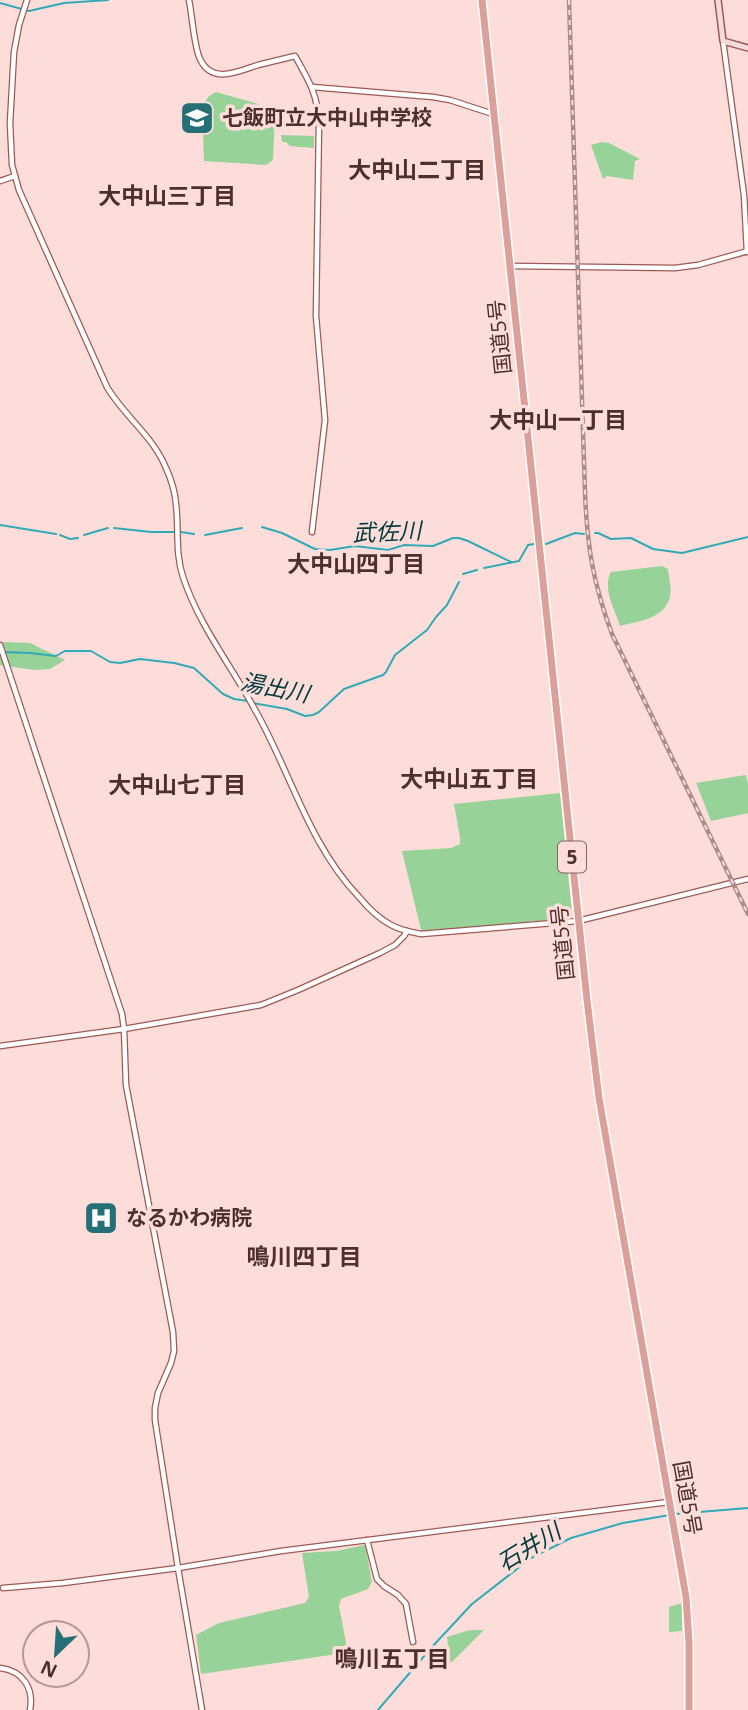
<svg xmlns="http://www.w3.org/2000/svg" width="748" height="1710" viewBox="0 0 748 1710" font-family="'Open Sans','Noto Sans JP',sans-serif">
  <style>
    .green { fill: #97d298 }
    .lines { fill: none; stroke-linecap: round; stroke-linejoin: round }
    .stream { stroke: #30aab7; stroke-width: 2 }
    .tertiary-casing { stroke: #9e5954; stroke-width: 7 }
    .secondary-casing { stroke: #9e5954; stroke-width: 8 }
    .trunk-casing { stroke: #fff; stroke-width: 10 }
    .tertiary { stroke: #fff; stroke-width: 4.5 }
    .secondary { stroke: #f2dbda; stroke-width: 5 }
    .trunk { stroke: #dca09b; stroke-width: 7 }
    .rail-casing { stroke: #ac8c89; stroke-width: 4.5 }
    .rail { stroke: #fdddd9; stroke-width: 2; stroke-dasharray: 5; stroke-linecap: butt }
    .labels { text-anchor: middle; stroke-width: 7; stroke-linejoin: round; paint-order: stroke }
    .shield { fill: #fdddd9; stroke: #826360; stroke-width: 2 }
    .shield-label { font-size: 19px; font-weight: bold; fill: #4e2f2c }
    .poi-label { font-size: 21px; font-weight: bold; fill: #4e2f2c; stroke: #fdddd9; text-anchor: start }
    .street-label { font-size: 21px; fill: #4e2f2c; stroke: #fdddd9 }
    .neighbourhood-label { font-size: 23px; font-weight: bold; fill: #4e2f2c; stroke: #fdddd9 }
    .water-label { font-size: 23px; font-style: italic; fill: #013a3f; stroke: #fdddd9 }
  </style>
  <rect width="100%" height="100%" fill="#fdddd9"/>
  <!-- green -->
  <g class="green">
    <polygon points="216,92 266,106 275,115 273,160 266,165 204,161 202,106 209,96"/>
    <polygon points="281,135 314,136 314,148 290,146 286,142 282,142"/>
    <polygon points="602,142 609,143 640,159 635,161 633,180 607,176 603,179 591,145"/>
    <path d="M662,566L668,569C669,578 672,590 670,597C664,619 639,621 620,626C615,610 602,588 611,572Z"/>
    <polygon points="0,642 30,643 65,660 50,669 34,670 0,665"/>
    <polygon points="746,775 748,784 748,813 711,821 696,783"/>
    <polygon points="560,793 572,914 568,918 431,931 421,930 402,851 451,848 460,844 460,838 454,804"/>
    <polygon points="365,1545 372,1582 368,1589 341,1599 339,1606 347,1648 344,1653 201,1674 196,1635 219,1623 305,1603 309,1597 302,1553 336,1551"/>
    <polygon points="682,1603 682,1631 669,1632 669,1607"/>
    <polygon points="470,1630 484,1630 453,1661 450,1662 447,1637"/>
  </g>
  <g class="lines">
    <!-- stream -->
    <g class="stream">
      <polyline points="0,3 29,11 64,3 108,0"/>
      <polyline points="0,525 56,534"/>
      <polyline points="262,527 282,533 315,549 330,550 355,546 388,550 404,545 433,546 453,538 459,538 468,541 511,562"/>
      <polyline points="114,528 151,532 174,532"/>
      <polyline points="181,532 194,534"/>
      <polyline points="595,533 598,533 611,539 631,538 653,549 682,553 748,537"/>
      <polyline points="60,535 70,539 78,538"/>
      <polyline points="84,535 108,528"/>
      <polyline points="205,535 242,528"/>
      <polyline points="546,544 575,533 584,534"/>
      <polyline points="484,568 519,561 528,545 534,544"/>
      <polyline points="463,574 477,570"/>
      <polyline points="0,652 30,653 56,656 65,651 91,651 110,662 120,663 140,659 174,663 194,668 223,694 234,699 248,701"/>
      <polyline points="253,703 287,709 305,716 313,715 319,712 344,689 383,675 386,672 395,655 427,630 436,617 447,605 459,582"/>
      <polyline points="675,1514 748,1508"/>
      <polyline points="378,1710 431,1648 472,1604 531,1558 571,1538 623,1523 670,1515"/>
    </g>
    <!-- tertiary casing -->
    <g class="tertiary-casing">
      <g id="tertiary">
        <path d="M27,0L19,25L14,52L10,123L12,165L19,190L107,387C124,416 153,436 166,468C171,479 175,491 176,504C179,529 175,553 183,577C199,625 230,664 254,708C290,770 308,844 359,897C368,908 378,918 391,925C400,930 410,932 421,934L578,921L748,879"/>
        <path d="M189,0C192,14 194,47 200,59C212,85 239,71 258,65C270,62 283,59 295,56C308,79 318,95 319,123L316,316L325,420L312,532"/>
        <polyline points="723,41 744,195 747,252"/>
        <polyline points="312,87 433,97 450,100 493,114"/>
        <polyline points="0,181 15,176"/>
        <polyline points="510,266 675,268 698,265 748,251"/>
        <polyline points="0,645 122,1014 124,1029 126,1085 173,1332 174,1351 171,1363 158,1393 155,1408 155,1420 178,1568 202,1710"/>
        <polyline points="0,1046 124,1029 261,1005 298,990 380,953 395,945 404,936 407,931"/>
        <polyline points="367,1540 377,1579 384,1586 398,1595 406,1604 413,1642"/>
        <polyline points="3,1588 63,1583 178,1568 281,1551 669,1502"/>
        <path d="M0,1668C23,1671 34,1688 30,1710"/>
      </g>
    </g>
    <!-- secondary casing -->
    <g class="secondary-casing">
      <polyline id="secondary" points="718,0 723,41 748,48"/>
    </g>
    <!-- trunk casing -->
    <g class="trunk-casing">
      <polyline id="trunk" points="482,0 587,1000 599,1098 686,1597 689,1642 689,1710"/>
    </g>
    <!-- tertiary -->
    <use href="#tertiary" class="tertiary"/>
    <!-- secondary -->
    <use href="#secondary" class="secondary"/>
    <!-- trunk -->
    <use href="#trunk" class="trunk"/>
    <!-- rail casing -->
    <g class="rail-casing">
      <path id="rail" d="M569,0L585,492C587,546 593,583 612,634L748,914"/>
    </g>
    <!-- rail -->
    <use href="#rail" class="rail"/>
  </g>
  <!-- icons -->
  <defs>
    <g id="school-square" transform="scale(1.75)"><rect x="-9" y="-9" width="18" height="18" rx="4" fill="#256f77" stroke="#fdddd9"/><path d="M0-5L7-2L0 1L-7-2ZM-4 1L0 2.5L4 1V4Q0 6-4 4Z" fill="#fff"/></g>
    <g id="hospital-square" transform="scale(1.75)"><rect x="-9" y="-9" width="18" height="18" rx="4" fill="#256f77" stroke="#fdddd9"/><path d="M-5-5h3v3.5h4V-5h3V5h-3V1.5h-4V5h-3Z" fill="#fff"/></g>
  </defs>
  <g fill-rule="evenodd">
    <use href="#school-square" x="197" y="118"/>
    <use href="#hospital-square" x="101" y="1218"/>
  </g>
  <g class="labels">
    <!-- shield labels -->
    <rect class="shield" x="558" y="841.5" width="28" height="31" rx="5"/>
    <g class="shield-label">
      <text x="572" y="864">5</text>
    </g>
    <!-- poi labels -->
    <g class="poi-label">
      <text x="222" y="125">七飯町立大中山中学校</text>
      <text x="126" y="1225">なるかわ病院</text>
    </g>
    <!-- street labels -->
    <g class="street-label">
      <text transform="translate(500 337) rotate(-96)" y="7">国道5号</text>
      <text transform="translate(563 943) rotate(-96)" y="7">国道5号</text>
      <text transform="translate(687 1498) rotate(80)" y="7">国道5号</text>
    </g>
    <!-- neighbourhood labels -->
    <g class="neighbourhood-label">
      <text x="417" y="178">大中山二丁目</text>
      <text x="167" y="204">大中山三丁目</text>
      <text x="558" y="428">大中山一丁目</text>
      <text x="356" y="572">大中山四丁目</text>
      <text x="469" y="787">大中山五丁目</text>
      <text x="177" y="793">大中山七丁目</text>
      <text x="304" y="1265">鳴川四丁目</text>
      <text x="392" y="1667">鳴川五丁目</text>
    </g>
    <!-- water labels -->
    <g class="water-label">
      <text transform="translate(387 532) rotate(-2)" y="8">武佐川</text>
      <text transform="translate(275 688) rotate(11)" y="8">湯出川</text>
      <text transform="translate(529 1547) rotate(-31)" y="8">石井川</text>
    </g>
  </g>
  <!-- north arrow -->
  <g transform="translate(56 1654) rotate(205)"><circle r="33" fill="#fdddd9" stroke="#b79794" stroke-width="2"/>
  <path d="M0-5L12 26L0 18L-12 26Z" fill="#256f77"/>
  <text y="-10" font-size="19" font-weight="bold" text-anchor="middle" fill="#4e2f2c">N</text>
  </g>
</svg>
